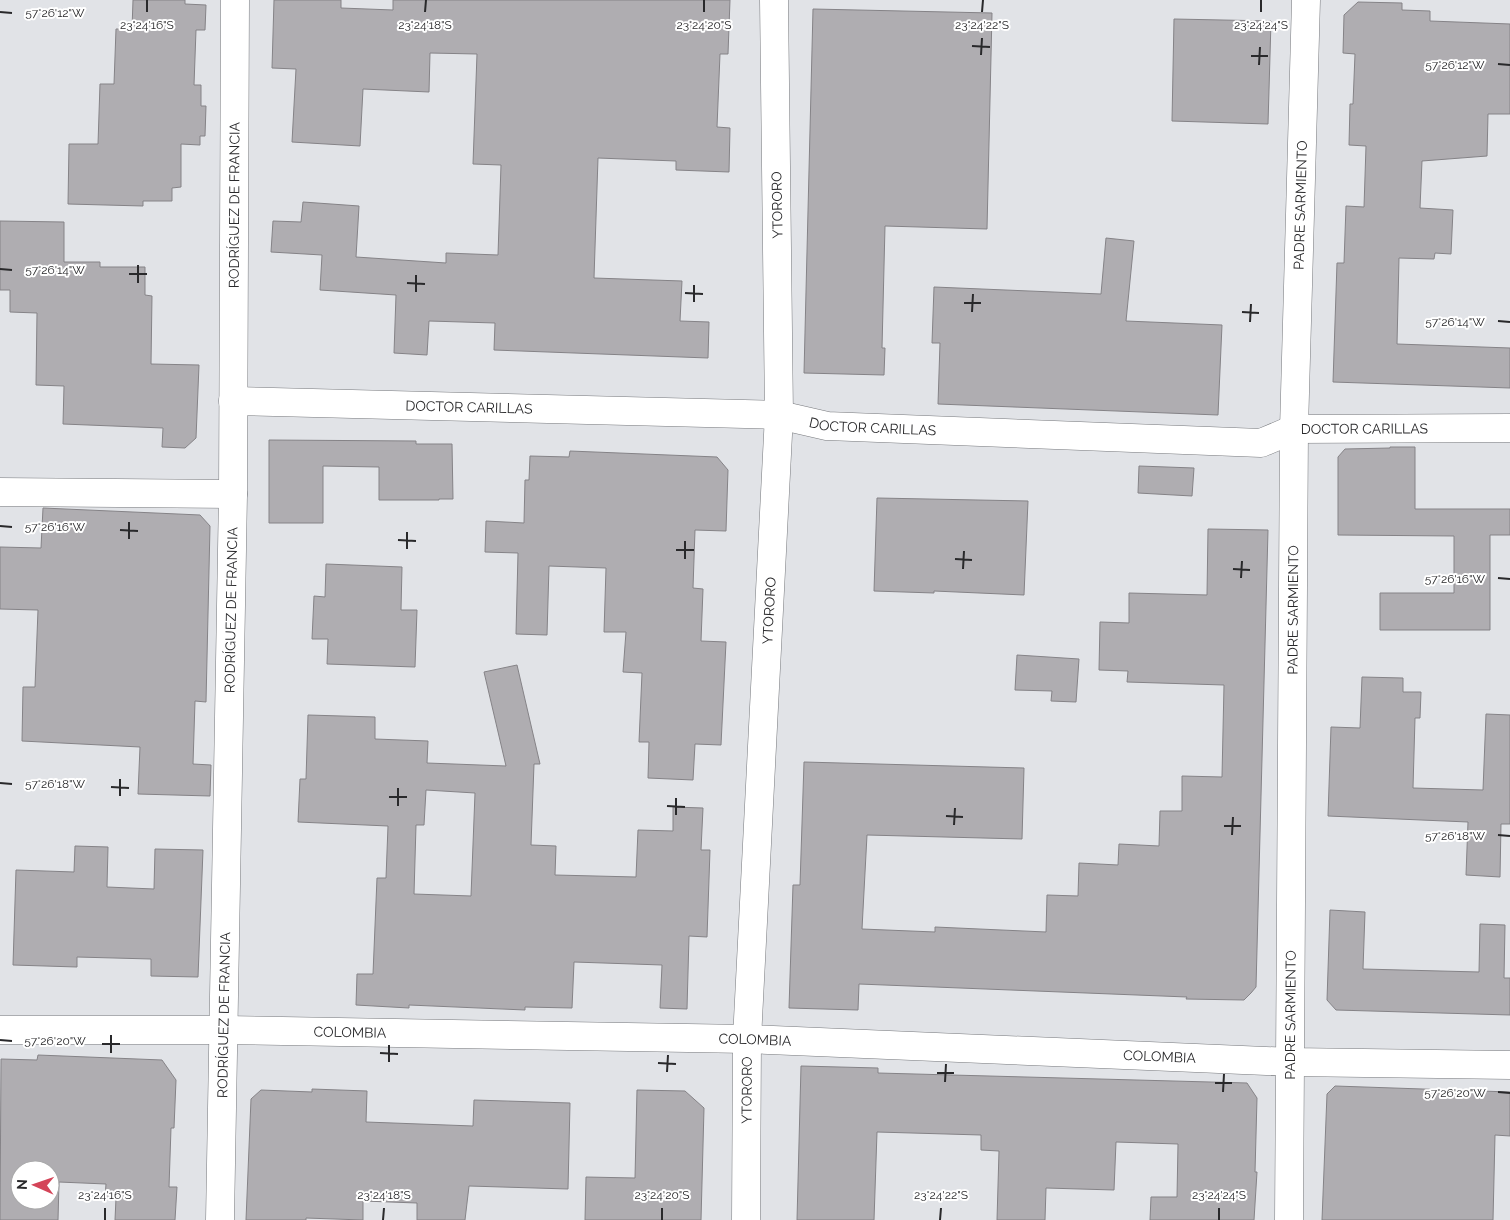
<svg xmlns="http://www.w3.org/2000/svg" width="1510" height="1220" viewBox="0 0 1510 1220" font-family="Raleway,sans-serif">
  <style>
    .building { fill: #afadb1; stroke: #858387; fill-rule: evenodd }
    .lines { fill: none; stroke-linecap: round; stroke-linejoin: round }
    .minor-casing { stroke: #77797d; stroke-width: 29 }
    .minor { stroke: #fff; stroke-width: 28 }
    .ticks { fill: none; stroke: #29292b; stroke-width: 2 }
    .labels { text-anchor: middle; stroke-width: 4; stroke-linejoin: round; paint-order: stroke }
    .street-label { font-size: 14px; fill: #29292b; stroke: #fff }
    .ticks-label { font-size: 12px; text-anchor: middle; fill: #29292b; stroke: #fff; stroke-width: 4; stroke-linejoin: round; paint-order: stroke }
  </style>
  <rect width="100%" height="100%" fill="#e1e3e7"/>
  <!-- building -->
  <g class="building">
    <polygon points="133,0 185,0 185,4 206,5 205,30 196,30 194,85 201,85 201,106 206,106 205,136 200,136 200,145 181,144 181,187 172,188 172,201 143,201 143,206 68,204 69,144 98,144 100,84 114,84 116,29 132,29"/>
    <polygon points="274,0 341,0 341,8 393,10 393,0 730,0 728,54 720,54 717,127 730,128 729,172 676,170 676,161 598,158 594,278 682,281 680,321 709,322 708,358 494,350 495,323 429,321 427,355 394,353 396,295 320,290 322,255 271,252 273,221 301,222 303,202 359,206 356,257 446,263 446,253 498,255 501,165 473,164 477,54 430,53 429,92 363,89 360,146 292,142 296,69 272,68"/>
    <polygon points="1358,2 1402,3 1402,10 1430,11 1430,21 1510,24 1510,114 1488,114 1487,156 1422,161 1420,208 1453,210 1451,254 1435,253 1434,259 1399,258 1397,344 1510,348 1510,388 1333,382 1337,263 1344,263 1346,206 1364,207 1366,146 1349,145 1350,104 1353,104 1355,54 1343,53 1344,15"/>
    <polygon points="813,9 992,13 987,229 885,226 882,348 885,348 884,375 804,373"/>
    <polygon points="1174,19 1271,21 1268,124 1172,121"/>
    <polygon points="0,221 64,222 64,262 100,262 100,267 145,267 145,295 152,296 151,364 199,365 196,438 185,448 162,447 163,428 63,424 64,386 36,385 37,313 10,312 10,290 0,290"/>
    <polygon points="1106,238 1134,241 1126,321 1222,325 1218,415 938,404 940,343 932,343 934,287 1101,294"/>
    <polygon points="269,440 416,441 416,444 452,444 453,499 439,499 439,500 379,500 379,467 323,466 323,523 269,523"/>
    <polygon points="1390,447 1415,447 1415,509 1510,509 1510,535 1490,535 1490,630 1380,630 1380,593 1454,593 1454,536 1338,535 1338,457 1345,449 1390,448"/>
    <polygon points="570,451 717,457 728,470 726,531 695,530 693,588 703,589 701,641 726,642 721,745 695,744 693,780 648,778 649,742 639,742 642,673 623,672 626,632 604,632 606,568 549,566 547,635 516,634 518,553 485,552 486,521 524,523 525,480 529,480 530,456 569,457"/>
    <polygon points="1139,466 1194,468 1192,496 1138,493"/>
    <polygon points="877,498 1028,501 1024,595 934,591 934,593 874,591"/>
    <polygon points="43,508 200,515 210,526 206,702 195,701 193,764 211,765 210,796 138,794 140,747 22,741 23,687 35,687 38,610 0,609 0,547 41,548"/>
    <polygon points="1208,529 1268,530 1256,987 1251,993 1244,1000 1186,999 1187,997 859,984 858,1010 789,1008 793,885 800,885 804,762 1024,768 1022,839 867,835 862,929 935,932 935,927 1046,932 1047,895 1078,896 1079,863 1118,865 1119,844 1159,846 1160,811 1182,811 1182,776 1222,777 1224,685 1127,682 1128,671 1099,670 1100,622 1129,623 1129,593 1207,595"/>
    <polygon points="326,564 402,567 401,610 417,610 415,667 327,664 328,639 312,639 314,596 325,597"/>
    <polygon points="1017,655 1079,659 1076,702 1051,701 1052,691 1015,690"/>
    <path d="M517,665L540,764H534L531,845L556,846L555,875L636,877L638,830L673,831V807L703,808L701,850H710L707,937L689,936L687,1009L660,1008L662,965L574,962L572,1008L525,1007V1010L409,1005V1008L356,1005L357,974H373L377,878H386L388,826L298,822L300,779H306L308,715L375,717V739L428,741L427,763L506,766L484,672ZM426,790L475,793L471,896L414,894L416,825H424Z"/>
    <polygon points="1362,677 1403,678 1403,692 1421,692 1420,718 1415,718 1413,788 1483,790 1486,714 1510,715 1510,824 1501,824 1500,877 1466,875 1468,822 1328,816 1331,727 1360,728"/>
    <polygon points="75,846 108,847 107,887 154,889 155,849 203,850 198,977 151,976 151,959 77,957 77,967 13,965 16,870 74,872"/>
    <polygon points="1330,910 1365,912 1363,969 1479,972 1480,924 1505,925 1504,978 1510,978 1510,1015 1336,1010 1327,1000"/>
    <path d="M38,1055L162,1060L176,1080L174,1128H171L169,1187H177L175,1220H115L116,1198H105L106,1184L59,1182L58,1220H0L1,1059L37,1060ZM20,1170H50V1200H20Z"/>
    <polygon points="801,1066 878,1068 878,1073 1247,1083 1257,1098 1255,1172 1257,1172 1254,1220 1150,1220 1151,1197 1177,1197 1178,1144 1116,1142 1114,1190 1046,1188 1045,1220 997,1220 999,1151 981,1150 981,1135 877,1132 874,1220 797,1220"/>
    <polygon points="1335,1086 1510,1092 1510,1136 1495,1135 1493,1220 1322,1220 1327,1094"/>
    <polygon points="312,1089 367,1091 366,1122 473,1126 474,1100 570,1103 568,1189 469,1186 465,1220 417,1220 417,1203 363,1201 363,1220 306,1218 306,1220 246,1220 251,1099 261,1090 312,1092"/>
    <polygon points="637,1090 685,1091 704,1108 701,1220 585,1220 586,1177 635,1178"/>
  </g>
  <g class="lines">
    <!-- minor casing -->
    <g class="minor-casing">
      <g id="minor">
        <path id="s1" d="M233,401L779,415L827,426L1261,443L1294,429L1510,428"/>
        <polyline points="0,492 233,494"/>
        <path id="s2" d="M0,1030H225L747,1039L1291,1062L1510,1065"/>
        <path id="s3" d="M220,1220L233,494L235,0"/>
        <path id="s4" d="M746,1220L747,1039L779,415L774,0"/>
        <path id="s5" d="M1289,1220L1294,429L1306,0"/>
      </g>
    </g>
    <!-- minor -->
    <use href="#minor" class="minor"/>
  </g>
  <!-- ticks -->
  <path class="ticks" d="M0,12L12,13M147,12V0M425,12L426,0M704,12V0M982,12L983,0M1261,12V0M972,46L990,47M981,55L982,38M1251,56H1268M1498,64L1510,65M1259,65L1260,47M0,269L12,270M129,274H147M138,283V265M407,283L425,284M416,292V275M685,293L703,294M694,302V285M964,303H981M972,312L973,294M1242,312L1259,313M1498,321L1510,322M1250,322L1251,304M0,526L12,527M120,530L138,531M129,539V522M398,540L416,541M407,549V532M676,550H694M685,559V541M955,559L972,560M963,569L964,551M1233,569L1250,570M1241,578L1242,561M1498,578L1510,579M0,783L12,784M111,787L129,788M120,796V779M389,797H407M398,806V788M667,806L685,807M676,815V798M946,816L963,817M954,825L955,808M1224,826H1241M1232,835L1233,817M1498,835L1510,836M0,1040L12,1041M102,1044H120M111,1053V1035M380,1053L398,1054M389,1062V1045M658,1063L676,1064M667,1072L668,1055M937,1073H954M945,1082L946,1064M1215,1083H1232M1223,1092L1224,1074M1498,1092L1510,1093M105,1220V1208M383,1220L384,1208M662,1220V1208M940,1220L941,1208M1219,1220V1208"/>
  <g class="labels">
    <!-- street labels -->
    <g class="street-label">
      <text dy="5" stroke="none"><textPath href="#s3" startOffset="1015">RODRÍGUEZ DE FRANCIA</textPath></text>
      <text transform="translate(777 205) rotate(-91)" y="5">YTORORO</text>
      <text dy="5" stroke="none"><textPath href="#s5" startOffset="1015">PADRE SARMIENTO</textPath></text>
      <text dy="5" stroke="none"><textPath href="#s1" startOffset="236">DOCTOR CARILLAS</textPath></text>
      <text dy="5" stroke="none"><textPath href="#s1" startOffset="641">DOCTOR CARILLAS</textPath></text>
      <text dy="5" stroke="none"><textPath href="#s1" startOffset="1136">DOCTOR CARILLAS</textPath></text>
      <text dy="5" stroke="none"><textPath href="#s3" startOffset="610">RODRÍGUEZ DE FRANCIA</textPath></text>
      <text dy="5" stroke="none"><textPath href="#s4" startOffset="610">YTORORO</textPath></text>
      <text dy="5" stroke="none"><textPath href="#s5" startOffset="610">PADRE SARMIENTO</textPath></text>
      <text dy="5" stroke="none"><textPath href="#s3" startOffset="205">RODRÍGUEZ DE FRANCIA</textPath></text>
      <text dy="5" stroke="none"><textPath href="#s5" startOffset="205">PADRE SARMIENTO</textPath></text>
      <text dy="5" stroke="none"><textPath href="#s2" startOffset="350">COLOMBIA</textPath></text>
      <text dy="5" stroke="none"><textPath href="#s2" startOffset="755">COLOMBIA</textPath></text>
      <text dy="5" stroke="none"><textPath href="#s2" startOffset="1160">COLOMBIA</textPath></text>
      <text dy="5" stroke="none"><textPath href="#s4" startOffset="130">YTORORO</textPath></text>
    </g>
  </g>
  <g class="ticks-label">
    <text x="55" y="17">57°26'12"W</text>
    <text x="147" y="29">23°24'16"S</text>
    <text x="425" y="29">23°24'18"S</text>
    <text x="704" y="29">23°24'20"S</text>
    <text x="982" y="29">23°24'22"S</text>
    <text x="1261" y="29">23°24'24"S</text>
    <text x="1455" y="69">57°26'12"W</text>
    <text x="55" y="274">57°26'14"W</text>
    <text x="1455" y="326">57°26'14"W</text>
    <text x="55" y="531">57°26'16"W</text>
    <text x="1455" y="583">57°26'16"W</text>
    <text x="55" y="788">57°26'18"W</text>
    <text x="1455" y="840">57°26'18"W</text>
    <text x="55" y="1045">57°26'20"W</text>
    <text x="1455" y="1097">57°26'20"W</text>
    <text x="105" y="1199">23°24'16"S</text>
    <text x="384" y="1199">23°24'18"S</text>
    <text x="662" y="1199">23°24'20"S</text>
    <text x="941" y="1199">23°24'22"S</text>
    <text x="1219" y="1199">23°24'24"S</text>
  </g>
  <!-- north arrow -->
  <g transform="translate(35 1185) rotate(272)"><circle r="24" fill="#ffffff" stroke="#a9a9aa"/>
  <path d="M0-4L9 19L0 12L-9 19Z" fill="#d44458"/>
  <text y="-8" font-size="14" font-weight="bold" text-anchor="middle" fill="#29292b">N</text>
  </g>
</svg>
